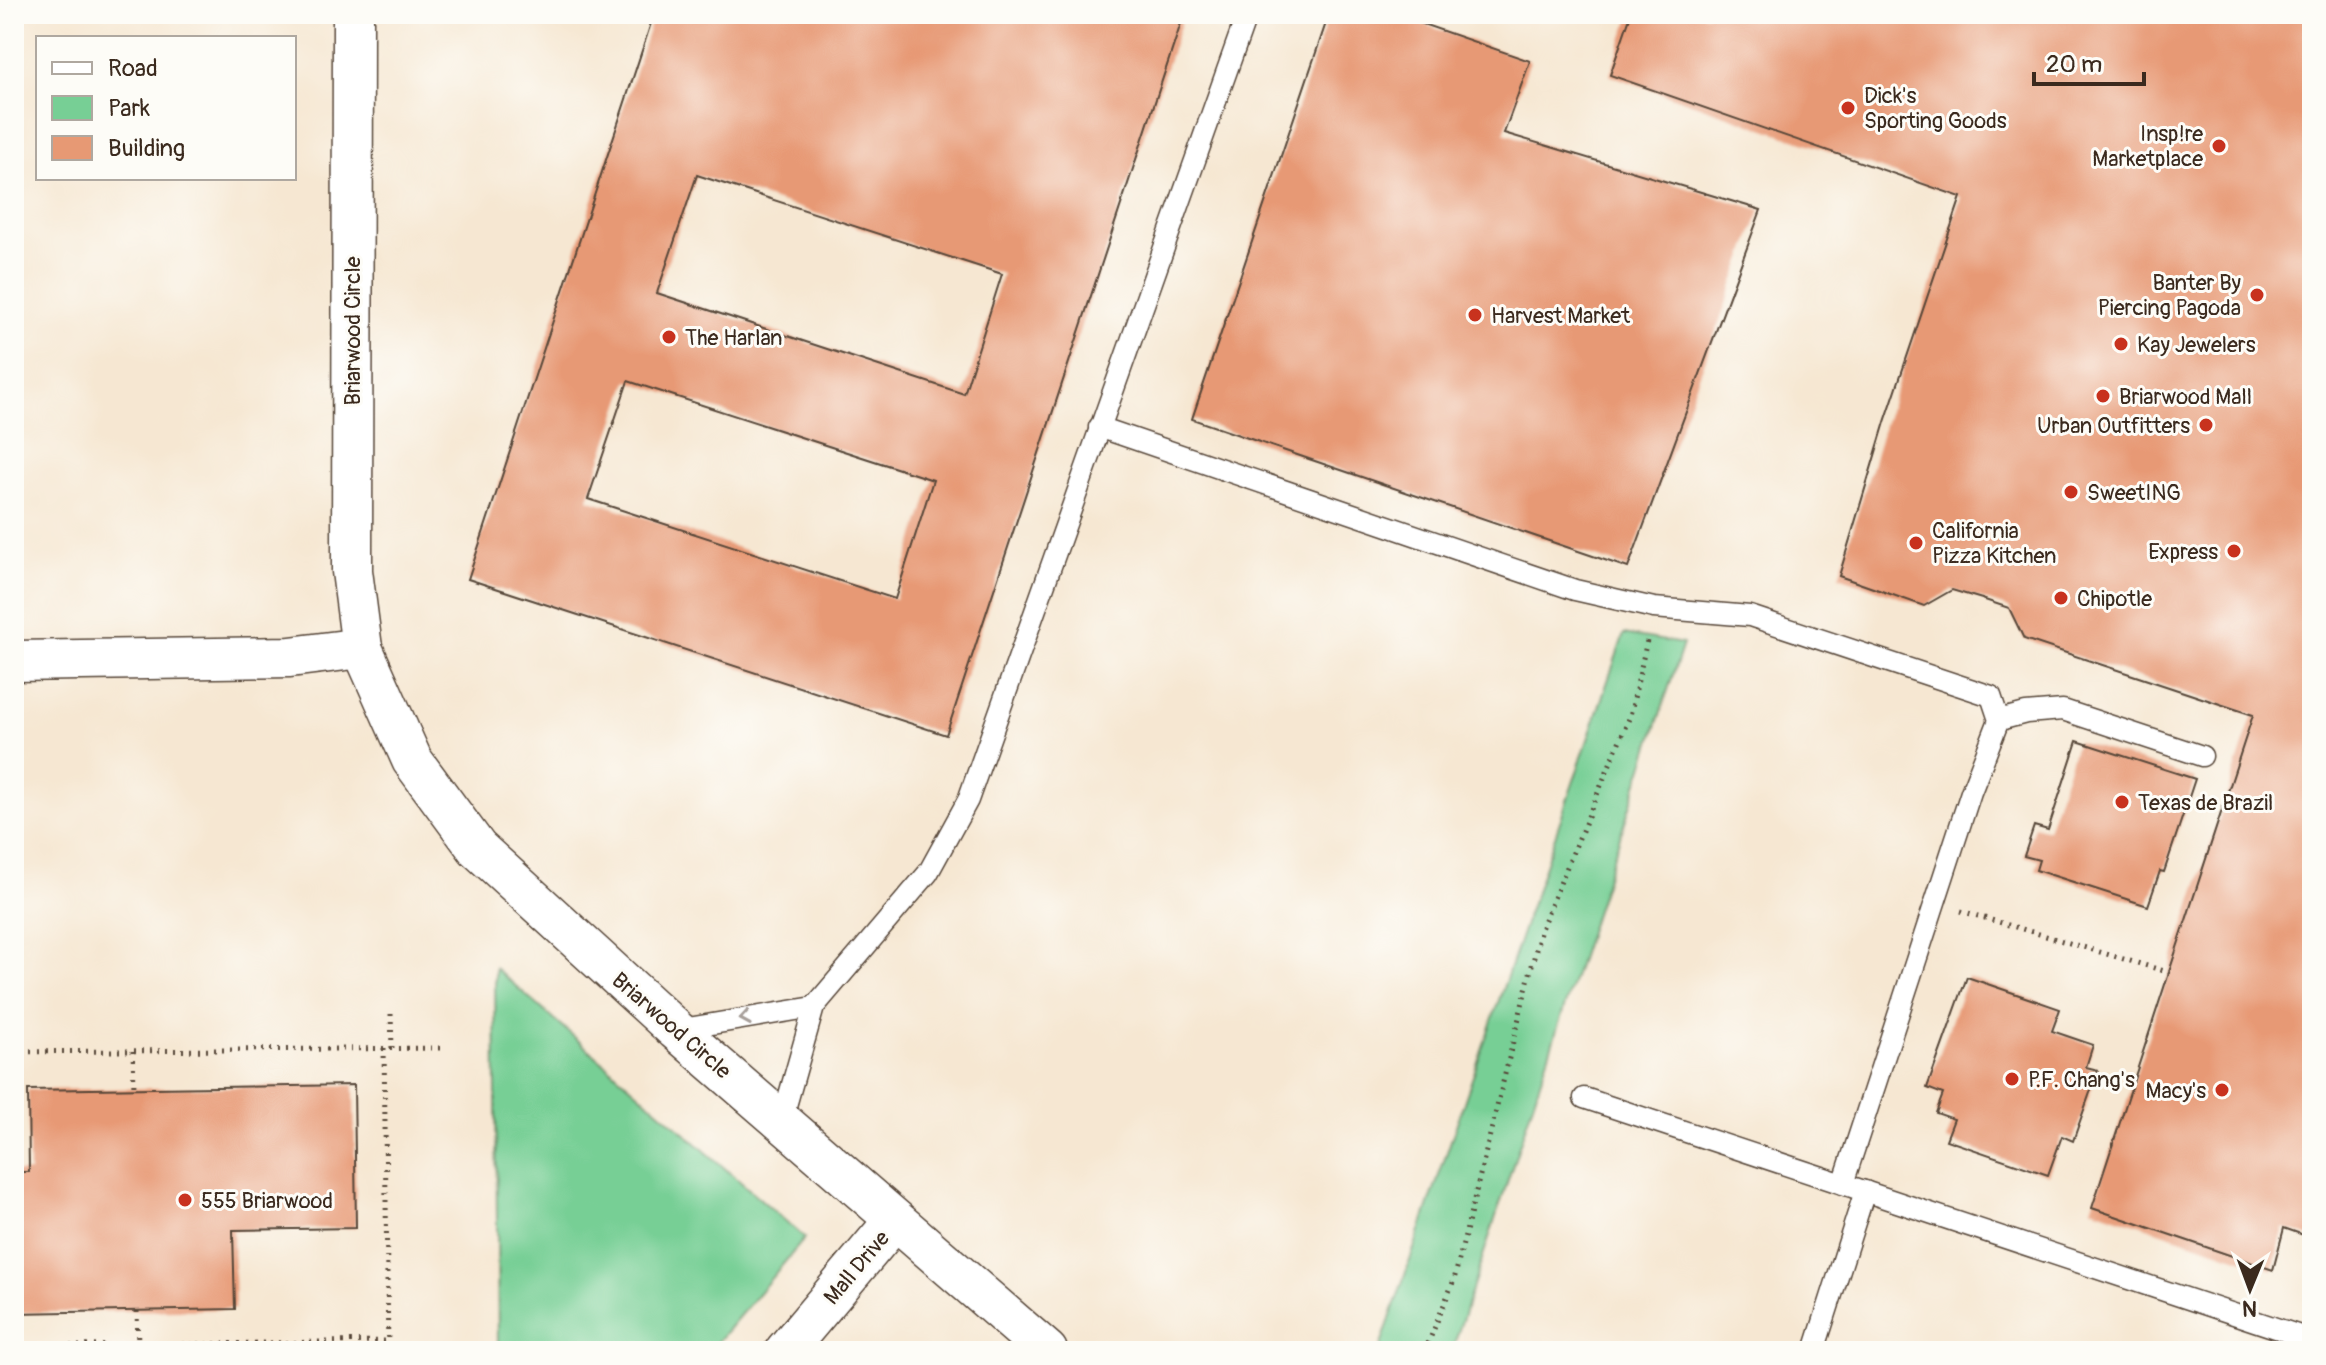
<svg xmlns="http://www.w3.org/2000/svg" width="2326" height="1365" viewBox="0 0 2326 1365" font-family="Pangolin,sans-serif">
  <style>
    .green { fill: #77cf95; stroke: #597c5a; stroke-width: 2 }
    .building { fill: #e79974; fill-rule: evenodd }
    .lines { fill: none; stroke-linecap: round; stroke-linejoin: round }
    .lane-casing { stroke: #574639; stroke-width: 23 }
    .street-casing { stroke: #574639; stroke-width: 43 }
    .path { stroke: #574639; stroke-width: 5; stroke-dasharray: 2 6; stroke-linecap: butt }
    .lane { stroke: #fff; stroke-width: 20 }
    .street { stroke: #fff; stroke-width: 40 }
    .oneway { stroke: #a79f9a }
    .poi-dot { fill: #c8321e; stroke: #fdfcf7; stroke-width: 3 }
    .labels { text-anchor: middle; stroke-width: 6; stroke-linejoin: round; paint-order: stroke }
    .poi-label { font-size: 22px; fill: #3b2a1e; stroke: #fdfcf7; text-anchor: start }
    .street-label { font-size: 22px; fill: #3b2a1e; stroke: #fdfcf7 }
  </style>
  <rect width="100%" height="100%" fill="#fdfcf7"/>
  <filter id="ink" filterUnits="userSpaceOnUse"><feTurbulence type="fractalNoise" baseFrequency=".0125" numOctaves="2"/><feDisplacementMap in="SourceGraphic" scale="16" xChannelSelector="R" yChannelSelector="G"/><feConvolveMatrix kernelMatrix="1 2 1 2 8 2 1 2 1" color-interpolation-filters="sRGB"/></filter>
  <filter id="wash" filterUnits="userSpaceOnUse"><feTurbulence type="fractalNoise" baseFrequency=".006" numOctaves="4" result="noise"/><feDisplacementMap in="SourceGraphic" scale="32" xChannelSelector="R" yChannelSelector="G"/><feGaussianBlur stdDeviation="1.8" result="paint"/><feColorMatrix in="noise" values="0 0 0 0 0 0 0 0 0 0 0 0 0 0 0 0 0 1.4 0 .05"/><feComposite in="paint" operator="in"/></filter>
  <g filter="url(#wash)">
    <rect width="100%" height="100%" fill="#f6e7d2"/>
    <!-- green -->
    <g class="green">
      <polygon points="1624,634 1683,644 1452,1351 1379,1351"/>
      <polygon points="495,968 805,1238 710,1351 498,1351"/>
    </g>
    <g id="blocks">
      <!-- building -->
      <g class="building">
        <path d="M654,14H1184L946,735L468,579ZM697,175L1002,274L964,394L657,293ZM628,381L933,480L895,599L588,499Z"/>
        <polygon points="1329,14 1394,14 1530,61 1504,133 1761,210 1628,568 1192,419"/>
        <polygon points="1631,14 2312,14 2312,1238 2284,1228 2273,1270 2092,1208 2253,715 2024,639 2009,608 1982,599 1952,590 1924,606 1839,576 1885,422 1961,197 1610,75"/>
        <polygon points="2077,741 2195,779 2164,872 2160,871 2148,906 2036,870 2039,860 2024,856 2034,826 2048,830"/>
        <polygon points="1967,977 2060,1009 2052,1031 2093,1045 2086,1067 2098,1070 2073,1141 2062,1136 2048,1175 1946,1140 1954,1119 1936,1113 1943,1094 1927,1088"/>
        <polygon points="354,1085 356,1228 233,1230 235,1309 14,1313 14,1172 29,1172 28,1090"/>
      </g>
    </g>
  </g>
  <g filter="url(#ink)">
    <use href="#blocks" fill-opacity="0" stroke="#574639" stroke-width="2"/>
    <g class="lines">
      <!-- lane casing -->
      <g class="lane-casing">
        <g id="lane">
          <polyline points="1099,427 1575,590 1654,608 1750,616 1991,696 1999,720 1971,792 1843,1184 2312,1340"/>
          <polyline points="1999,720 2026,713 2063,710 2202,756"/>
          <polyline points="676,1030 814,1007"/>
          <polyline points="1584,1098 1843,1184"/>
          <polyline points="782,1120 814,1007 928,873 968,800 1247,14"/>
          <polyline points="1814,1351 1865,1191"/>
        </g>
      </g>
      <!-- street casing -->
      <g class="street-casing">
        <g id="street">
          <polyline points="353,14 352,571 362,648 412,760 477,848 676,1030 1047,1351"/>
          <polyline points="14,661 290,657 362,648"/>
          <polyline points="785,1351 895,1220"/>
        </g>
      </g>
      <!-- path -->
      <g class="path">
        <polyline points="1961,911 2171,973"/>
        <polyline points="391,1014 392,1048"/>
        <polyline points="384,1048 388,1351"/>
        <polyline points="133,1051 134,1089"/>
        <polyline points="14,1052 440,1048"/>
        <polyline points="137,1311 138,1345"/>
        <polyline points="14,1347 388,1341"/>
        <polyline points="1425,1351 1454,1280 1541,929 1630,716 1648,636"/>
      </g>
      <!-- lane -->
      <use href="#lane" class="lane"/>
      <!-- street -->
      <use href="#street" class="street"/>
    </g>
    <!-- one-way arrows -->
    <defs><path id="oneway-chevron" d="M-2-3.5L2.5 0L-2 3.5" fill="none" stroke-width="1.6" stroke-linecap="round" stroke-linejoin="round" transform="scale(2)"/></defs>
    <use class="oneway" href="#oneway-chevron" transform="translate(745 1018) rotate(171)"/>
  </g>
  <!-- markers -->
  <g class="poi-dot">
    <circle cx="1848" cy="108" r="8"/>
    <circle cx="2219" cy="146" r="8"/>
    <circle cx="2257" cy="295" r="8"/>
    <circle cx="1475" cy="315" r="8"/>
    <circle cx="669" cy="337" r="8"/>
    <circle cx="2121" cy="344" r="8"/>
    <circle cx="2103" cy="396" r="8"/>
    <circle cx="2206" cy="425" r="8"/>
    <circle cx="2071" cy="492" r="8"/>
    <circle cx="1916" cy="543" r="8"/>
    <circle cx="2234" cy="551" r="8"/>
    <circle cx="2061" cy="598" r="8"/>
    <circle cx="2122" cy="802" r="8"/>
    <circle cx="2012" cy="1079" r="8"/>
    <circle cx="2222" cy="1090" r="8"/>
    <circle cx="185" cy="1200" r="8"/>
  </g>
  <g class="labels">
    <!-- poi labels -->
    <g class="poi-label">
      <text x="1864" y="103">Dick's<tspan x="1864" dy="25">Sporting Goods</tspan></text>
      <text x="2203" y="141" text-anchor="end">Insp!re<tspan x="2203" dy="25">Marketplace</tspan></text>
      <text x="2241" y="290" text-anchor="end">Banter By<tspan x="2241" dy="25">Piercing Pagoda</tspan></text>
      <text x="1491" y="323">Harvest Market</text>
      <text x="685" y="345">The Harlan</text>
      <text x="2137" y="352">Kay Jewelers</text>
      <text x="2119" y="404">Briarwood Mall</text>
      <text x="2190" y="433" text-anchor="end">Urban Outfitters</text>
      <text x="2087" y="500">SweetING</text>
      <text x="1932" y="538">California<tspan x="1932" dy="25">Pizza Kitchen</tspan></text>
      <text x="2218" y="559" text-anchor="end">Express</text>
      <text x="2077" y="606">Chipotle</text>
      <text x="2138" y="810">Texas de Brazil</text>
      <text x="2028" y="1087">P.F. Chang's</text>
      <text x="2206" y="1098" text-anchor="end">Macy's</text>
      <text x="201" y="1208">555 Briarwood</text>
    </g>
    <!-- street labels -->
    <g class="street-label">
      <text transform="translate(352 331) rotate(-90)" y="8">Briarwood Circle</text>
      <text transform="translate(672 1025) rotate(41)" y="8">Briarwood Circle</text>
      <text transform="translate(856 1267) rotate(-50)" y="8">Mall Drive</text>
    </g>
  </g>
  <!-- margin -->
  <rect width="2326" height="1365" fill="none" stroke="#fdfcf7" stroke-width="48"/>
  <!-- legend -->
  <rect x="36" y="36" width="260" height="144" fill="#fdfcf7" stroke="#afa8a0" stroke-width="2"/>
  <rect x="52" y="62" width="40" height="12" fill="#ffffff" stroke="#afa8a0" stroke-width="2"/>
  <text x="108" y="76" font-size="24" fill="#3b2a1e">Road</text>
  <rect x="52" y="96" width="40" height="24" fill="#77cf95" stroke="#afa8a0" stroke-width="2"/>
  <text x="108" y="116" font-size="24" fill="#3b2a1e">Park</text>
  <rect x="52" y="136" width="40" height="24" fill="#e79974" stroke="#afa8a0" stroke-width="2"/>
  <text x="108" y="156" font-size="24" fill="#3b2a1e">Building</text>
  <!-- north arrow -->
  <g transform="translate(2250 1289) rotate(181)" stroke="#fdfcf7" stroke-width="6" paint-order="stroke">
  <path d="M0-6L14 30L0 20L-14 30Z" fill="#3b2a1e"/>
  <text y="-12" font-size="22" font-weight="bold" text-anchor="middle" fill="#3b2a1e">N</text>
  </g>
  <!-- scale -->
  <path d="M2034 72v12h110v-12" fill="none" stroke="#3b2a1e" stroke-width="4"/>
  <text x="2046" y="72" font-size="24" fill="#3b2a1e" stroke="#fdfcf7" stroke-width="6" paint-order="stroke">20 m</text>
</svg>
